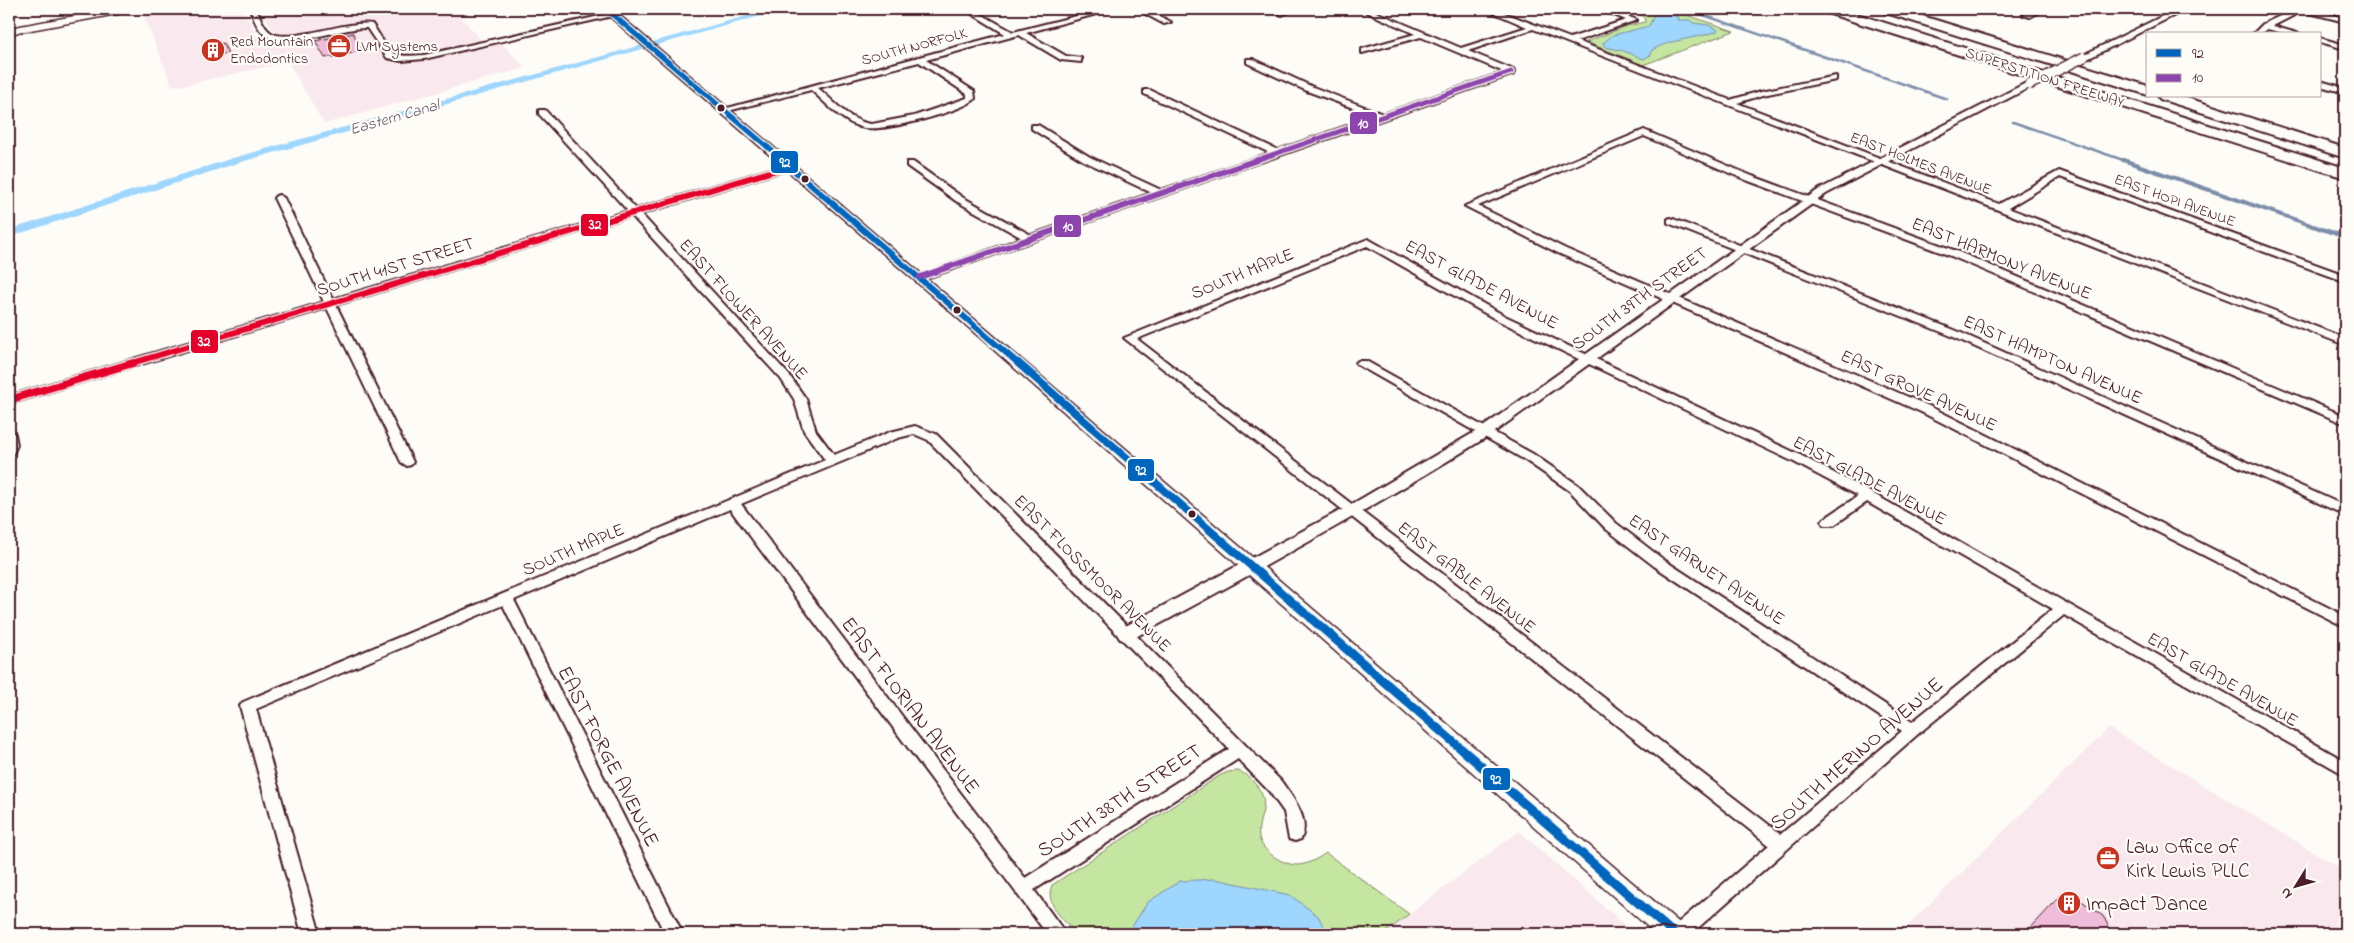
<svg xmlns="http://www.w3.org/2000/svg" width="2354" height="943" viewBox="0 0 2354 943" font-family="'Indie Flower',sans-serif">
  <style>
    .built { fill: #f9e9ee }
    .green { fill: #c4e6a0; stroke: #878266 }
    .water { fill: #9ed6fd; stroke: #7c8da9 }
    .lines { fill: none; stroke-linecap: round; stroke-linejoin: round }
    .stream-far1 { stroke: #7c8da9; stroke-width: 2.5 }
    .stream { stroke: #7c8da9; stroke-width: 4 }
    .canal { fill: #9ed6fd; fill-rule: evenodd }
    .building { fill: #efbcd9; stroke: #4a1f2b }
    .minor-casing { stroke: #4a1f2b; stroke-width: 4 }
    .tertiary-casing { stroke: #4a1f2b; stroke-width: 4 }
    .secondary-casing { stroke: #4a1f2b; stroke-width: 3 }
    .motorway-casing { stroke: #4a1f2b; stroke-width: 4 }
    .minor { fill: #fdfcf7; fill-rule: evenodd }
    .tertiary { fill: #fdfcf7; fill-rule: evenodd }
    .secondary { fill: #fdfcf7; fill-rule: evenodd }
    .motorway { fill: #fdfcf7; fill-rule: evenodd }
    .tertiary-bridge-casing { stroke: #4a1f2b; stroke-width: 12; stroke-linecap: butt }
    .tertiary-bridge { stroke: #fdfcf7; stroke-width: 9 }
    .bus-1-far3-casing { stroke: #fdfcf7; stroke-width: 8 }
    .bus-1-far2-casing { stroke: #fdfcf7; stroke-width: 9 }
    .bus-1-far1-casing { stroke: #fdfcf7; stroke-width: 11 }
    .bus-1-casing { stroke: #fdfcf7; stroke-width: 13 }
    .bus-2-far1-casing { stroke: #fdfcf7; stroke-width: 8 }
    .bus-2-casing { stroke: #fdfcf7; stroke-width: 9 }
    .bus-3-far1-casing { stroke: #fdfcf7; stroke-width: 9 }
    .bus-3-casing { stroke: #fdfcf7; stroke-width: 11 }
    .bus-1-far3 { stroke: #0065bd; stroke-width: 5 }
    .bus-1-far2 { stroke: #0065bd; stroke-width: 6 }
    .bus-1-far1 { stroke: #0065bd; stroke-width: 8 }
    .bus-1 { stroke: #0065bd; stroke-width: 9 }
    .bus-2-far1 { stroke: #8e44ad; stroke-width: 5 }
    .bus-2 { stroke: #8e44ad; stroke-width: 6 }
    .bus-3-far1 { stroke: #e4002b; stroke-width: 6 }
    .bus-3 { stroke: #e4002b; stroke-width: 8 }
    .bus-dot { fill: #4a1f2b; stroke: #fdfcf7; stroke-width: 2 }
    .labels { text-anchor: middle; stroke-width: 4.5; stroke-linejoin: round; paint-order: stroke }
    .far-poi-label { font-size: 15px; fill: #4a1f2b; stroke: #fdfcf7; text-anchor: start }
    .far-street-label { font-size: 15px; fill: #4a1f2b; stroke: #fdfcf7 }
    .far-water-label { font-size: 16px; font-style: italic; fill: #63566a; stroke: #fdfcf7 }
    .street-label { font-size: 18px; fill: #4a1f2b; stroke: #fdfcf7 }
    .near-street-label { font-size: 21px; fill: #4a1f2b; stroke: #fdfcf7 }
    .near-poi-label { font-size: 21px; fill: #4a1f2b; stroke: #fdfcf7; text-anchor: start }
    .line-badge { stroke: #fdfcf7; stroke-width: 2 }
    .badge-label { font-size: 14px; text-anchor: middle; font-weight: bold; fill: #fff }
  </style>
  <rect width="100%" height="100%" fill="#fdfcf7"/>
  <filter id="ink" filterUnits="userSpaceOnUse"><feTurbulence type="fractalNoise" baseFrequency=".02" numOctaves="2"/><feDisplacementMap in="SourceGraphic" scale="10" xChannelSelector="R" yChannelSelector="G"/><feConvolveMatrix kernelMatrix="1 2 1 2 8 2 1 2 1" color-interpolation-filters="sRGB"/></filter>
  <g filter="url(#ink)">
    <!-- built -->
    <g class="built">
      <polygon points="157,9 243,9 258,39 282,42 345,29 343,25 292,35 277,36 260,9 482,9 458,14 482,41 502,43 525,68 324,124 288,62 179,86 172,85 142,12"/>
      <polygon points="2109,728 2345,871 2345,934 1899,934"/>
      <polygon points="1519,831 1635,934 1384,934 1409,914"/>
    </g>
    <!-- green -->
    <g class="green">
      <polygon points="1652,9 1669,9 1734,31 1643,65 1586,42 1627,26 1645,22 1644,17 1638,14"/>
      <path d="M1238,771C1247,774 1250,778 1256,785C1273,805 1256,817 1259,837C1262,852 1283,865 1298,865C1309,864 1317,859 1326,853L1409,914L1384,934H1076C1064,920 1044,904 1052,885L1219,776L1228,772Z"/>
    </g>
    <!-- water -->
    <g class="water">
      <path d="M1656,11L1679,17L1678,20H1690L1693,23L1709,25L1718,30L1716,32C1696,38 1669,40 1652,50L1651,55L1643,59L1624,51L1605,47L1603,43L1613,35L1649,26Z"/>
      <polygon points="1215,879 1290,895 1318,916 1328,934 1127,934 1148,902 1180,881"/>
    </g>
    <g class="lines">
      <!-- stream-far1 -->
      <g class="stream-far1">
        <polyline points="1686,9 1947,99"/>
        <polyline points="2013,122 2126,161"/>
      </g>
      <!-- stream -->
      <polyline class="stream" points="2123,160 2345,237"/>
      <!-- canal -->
      <polygon class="canal" points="772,9 785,9 241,162 9,237 9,230 233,158"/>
    </g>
    <!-- building -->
    <g class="building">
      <polygon points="353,33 363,50 345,55 325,58 315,41"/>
      <polygon points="223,43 228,53 211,57 207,46"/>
      <polygon points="2066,890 2103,916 2113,934 2025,934"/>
    </g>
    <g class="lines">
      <!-- minor casing -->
      <g class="minor-casing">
        <g id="minor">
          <path d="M250,9H256C260,16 263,27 270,32C287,45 346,20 372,24C392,53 386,58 424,55L613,13L617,15L424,59L401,61L387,58L367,28C341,27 285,51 265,35C257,29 253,17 250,9Z"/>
          <path d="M964,9H972L1013,32L1104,9H1115L1026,33L1066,56L1081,58V62L1061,60L1019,35L926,60L974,91L975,99C961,112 878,134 860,127C840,120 826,103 811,90L724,112L720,110L1005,34ZM919,62L967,94V98L914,116L872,124C850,122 834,101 818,88Z"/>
          <polygon points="1136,9 1145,9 1171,22 1164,24"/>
          <polygon points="1286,9 1296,9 1282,15 1278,13"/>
          <polygon points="1360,9 1369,9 1461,48 1527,27 1485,9 1494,9 1570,38 1626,20 1599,9 1609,9 1637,20 1577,41 1730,100 1761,91 1836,76 1836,80 1763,95 1737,103 1999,204 2059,171 2345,275 2345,281 2341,280 2060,177 2008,208 2345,338 2345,345 1533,29 1468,51 1514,70 1514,74 924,279 916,279 915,277 1022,238 956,201 907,166 907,162 913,162 962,197 1031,235 1152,193 1084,161 1032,129 1032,125 1038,125 1090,157 1161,190 1270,153 1144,94 1144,90 1150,90 1278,150 1375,116 1307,91 1247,63 1247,59 1253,59 1313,87 1383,114 1504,72 1421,37 1362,53 1362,49 1415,34"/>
          <polygon points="2035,9 2045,9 2030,17 2023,15"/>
          <polygon points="2295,9 2311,9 2345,18 2345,22 2302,11 2273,26 2300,34 2287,34 2267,29 2262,34 2253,34 2263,24"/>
          <polygon points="2320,38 2345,45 2345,49 2320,42"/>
          <polygon points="2320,81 2345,88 2345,93 2320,86"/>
          <path d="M539,110H545L636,209L787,164H793V168L641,214L789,375L806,399L816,431L834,455L890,432L915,426L936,434L1281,781C1292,797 1311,819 1301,839L1295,841L1289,839L1284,812L1269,791L1238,759L1034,890L1066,934H1047L730,509L514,600L683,934H665L503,605L256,709L320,934H302L240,706L243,702L825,460L804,431L794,399L781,379L632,216L336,305L413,462L411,465L407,466L401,462L327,308L9,404V396L324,302L274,198L276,196L279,195L284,198L333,299L628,211L539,114ZM914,434L928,440L1229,749L1025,878L741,504L898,438Z"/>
          <polygon points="1644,130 1752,176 1959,252 2345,416 2345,424 1951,256 1746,180 1644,136 1478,206 1566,249 1929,406 2345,616 2345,627 1921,412 1558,253 1465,206"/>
          <polygon points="1671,218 1957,331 2345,506 2345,515 1949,335 1668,223 1668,219"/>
          <path d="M1368,239L1505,316L1800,455L1872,493L2345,761V775L2064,615L1918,734L1691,934H1669L1672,928L1769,845L1124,338ZM1367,246L1497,320L1792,461L1858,496L1824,519L1822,522L1824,525H1834L1867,502L2053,609L1912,722L1664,560L1616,523L1578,485L1533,454L1366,361H1358L1356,363L1358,365L1525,460L1570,491L1606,529L1654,566L1902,731L1781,834L1137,339Z"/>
          <polygon points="9,430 15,434 17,445 13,454 9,455"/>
        </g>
      </g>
      <!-- tertiary casing -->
      <g class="tertiary-casing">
        <g id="tertiary">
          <polygon points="2177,9 2187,9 2087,59 2079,57"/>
          <path d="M2026,83L2034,85L1826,194L1490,435C1373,508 1253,573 1132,639L1126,640L1120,639L1117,634L1120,629L1347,507L1480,429L1818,190Z"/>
        </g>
      </g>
      <!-- secondary casing -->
      <g class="secondary-casing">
        <g id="secondary">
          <polygon points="113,9 133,9 128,12 9,34 9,28"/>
          <polygon points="601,9 612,9 1683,926 1686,934 1656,934 944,306"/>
        </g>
      </g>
      <!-- motorway casing -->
      <g class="motorway-casing">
        <g id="motorway">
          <polygon points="1823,9 1841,9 2345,168 2345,178 1824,12"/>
          <polygon points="1882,9 1900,9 2148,86 2148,95 1883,12"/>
          <polygon points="2158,96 2181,96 2345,148 2345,158 2160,99"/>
        </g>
      </g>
      <!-- minor -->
      <use href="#minor" class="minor"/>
      <!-- tertiary -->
      <use href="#tertiary" class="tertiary"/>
      <!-- secondary -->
      <use href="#secondary" class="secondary"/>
      <!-- motorway -->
      <use href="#motorway" class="motorway"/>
      <!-- tertiary-bridge casing -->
      <g class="tertiary-bridge-casing">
        <polyline id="tertiary-bridge" points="2029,85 2084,57"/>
      </g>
      <!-- tertiary-bridge -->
      <use href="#tertiary-bridge" class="tertiary-bridge"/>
      <!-- bus-1-far3 casing -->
      <g class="bus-1-far3-casing">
        <polyline id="bus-1-far3" points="606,9 784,161"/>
      </g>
      <!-- bus-1-far2 casing -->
      <g class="bus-1-far2-casing">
        <polyline id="bus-1-far2" points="782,160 1019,364"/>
      </g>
      <!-- bus-1-far1 casing -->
      <g class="bus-1-far1-casing">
        <polyline id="bus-1-far1" points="1018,363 1313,620"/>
      </g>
      <!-- bus-1 casing -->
      <g class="bus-1-casing">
        <polyline id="bus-1" points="1312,619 1674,934"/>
      </g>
      <!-- bus-2-far1 casing -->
      <g class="bus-2-far1-casing">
        <polyline id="bus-2-far1" points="1254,161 1511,72"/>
      </g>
      <!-- bus-2 casing -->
      <g class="bus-2-casing">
        <polyline id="bus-2" points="920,277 1257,160"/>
      </g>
      <!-- bus-3-far1 casing -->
      <g class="bus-3-far1-casing">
        <polyline id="bus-3-far1" points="129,364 790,166"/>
      </g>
      <!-- bus-3 casing -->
      <g class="bus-3-casing">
        <polyline id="bus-3" points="9,400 133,363"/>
      </g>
      <!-- bus-1-far3 -->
      <use href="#bus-1-far3" class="bus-1-far3"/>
      <!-- bus-1-far2 -->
      <use href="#bus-1-far2" class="bus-1-far2"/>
      <!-- bus-1-far1 -->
      <use href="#bus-1-far1" class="bus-1-far1"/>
      <!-- bus-1 -->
      <use href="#bus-1" class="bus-1"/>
      <!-- bus-2-far1 -->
      <use href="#bus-2-far1" class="bus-2-far1"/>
      <!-- bus-2 -->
      <use href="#bus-2" class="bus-2"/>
      <!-- bus-3-far1 -->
      <use href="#bus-3-far1" class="bus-3-far1"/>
      <!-- bus-3 -->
      <use href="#bus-3" class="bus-3"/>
    </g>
  </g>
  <!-- icons -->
  <defs>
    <g id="office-disc" transform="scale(1.25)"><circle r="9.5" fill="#c8321e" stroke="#fdfcf7"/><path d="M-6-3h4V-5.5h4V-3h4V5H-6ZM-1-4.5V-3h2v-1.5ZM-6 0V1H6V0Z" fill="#fff"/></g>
    <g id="building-disc" transform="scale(1.25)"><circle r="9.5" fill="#c8321e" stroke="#fdfcf7"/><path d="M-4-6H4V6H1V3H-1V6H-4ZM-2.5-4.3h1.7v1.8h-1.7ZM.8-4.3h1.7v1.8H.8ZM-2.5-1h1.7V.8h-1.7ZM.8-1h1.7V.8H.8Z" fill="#fff"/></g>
  </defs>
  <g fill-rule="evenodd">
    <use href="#office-disc" x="339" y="46"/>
    <use href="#building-disc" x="213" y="50"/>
    <use href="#office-disc" x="2108" y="858"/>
    <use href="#building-disc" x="2069" y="903"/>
  </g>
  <!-- markers -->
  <g class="bus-dot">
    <circle cx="721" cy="108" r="4.5"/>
    <circle cx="805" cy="179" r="4.5"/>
    <circle cx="957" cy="310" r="4.5"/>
    <circle cx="1192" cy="514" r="4.5"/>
  </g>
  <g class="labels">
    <!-- far-poi labels -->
    <g class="far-poi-label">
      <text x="230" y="46">Red Mountain<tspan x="230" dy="17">Endodontics</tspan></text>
      <text x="356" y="51">LVM Systems</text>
    </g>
    <!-- far-street labels -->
    <g class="far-street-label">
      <text transform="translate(914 46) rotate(-15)" y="5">SOUTH NORFOLK</text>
      <text transform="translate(2045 77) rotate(18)" y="5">SUPERSTITION FREEWAY</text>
      <text transform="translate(1921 163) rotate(21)" y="5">EAST HOLMES AVENUE</text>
      <text transform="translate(2175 200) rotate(20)" y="5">EAST HOPI AVENUE</text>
    </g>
    <!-- far-water labels -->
    <g class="far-water-label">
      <text transform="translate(394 116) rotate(-16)" y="6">Eastern Canal</text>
    </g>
    <!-- street labels -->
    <g class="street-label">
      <text transform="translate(2002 258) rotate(22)" y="6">EAST HARMONY AVENUE</text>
      <text transform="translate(395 266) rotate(-17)" y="6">SOUTH 41ST STREET</text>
      <text transform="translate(1242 273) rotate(-22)" y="6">SOUTH MAPLE</text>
      <text transform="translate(1482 284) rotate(28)" y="6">EAST GLADE AVENUE</text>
      <text transform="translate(1639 298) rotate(-36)" y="6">SOUTH 39TH STREET</text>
      <text transform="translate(744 309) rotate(48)" y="6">EAST FLOWER AVENUE</text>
      <text transform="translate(2053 359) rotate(24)" y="6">EAST HAMPTON AVENUE</text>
      <text transform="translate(1919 390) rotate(25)" y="6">EAST GROVE AVENUE</text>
      <text transform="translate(1870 480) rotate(28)" y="6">EAST GLADE AVENUE</text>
      <text transform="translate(573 549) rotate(-23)" y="6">SOUTH MAPLE</text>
      <text transform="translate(1707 569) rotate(34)" y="6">EAST GARNET AVENUE</text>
      <text transform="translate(1093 573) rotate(45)" y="6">EAST FLOSSMOOR AVENUE</text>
      <text transform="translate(1467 577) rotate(38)" y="6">EAST GABLE AVENUE</text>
      <text transform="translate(2223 679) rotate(30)" y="6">EAST GLADE AVENUE</text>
    </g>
    <!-- near-street labels -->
    <g class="near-street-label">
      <text transform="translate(911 705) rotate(53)" y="7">EAST FLORIAN AVENUE</text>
      <text transform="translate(1856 753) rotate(-41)" y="7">SOUTH MERINO AVENUE</text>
      <text transform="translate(609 756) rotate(63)" y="7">EAST FORGE AVENUE</text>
      <text transform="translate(1119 800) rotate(-33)" y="7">SOUTH 38TH STREET</text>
    </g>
    <!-- near-poi labels -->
    <g class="near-poi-label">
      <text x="2126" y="853">Law Office of<tspan x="2126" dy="24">Kirk Lewis PLLC</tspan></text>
      <text x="2086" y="910">Impact Dance</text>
    </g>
  </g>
  <g class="line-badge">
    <rect x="1349" y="111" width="29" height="24" rx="5" fill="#8e44ad"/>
    <rect x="770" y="150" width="29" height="24" rx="5" fill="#0065bd"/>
    <rect x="580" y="213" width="29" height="24" rx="5" fill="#e4002b"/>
    <rect x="1053" y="214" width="29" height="24" rx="5" fill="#8e44ad"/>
    <rect x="190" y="329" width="29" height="25" rx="5" fill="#e4002b"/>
    <rect x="1127" y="458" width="28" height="24" rx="5" fill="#0065bd"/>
    <rect x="1482" y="767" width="29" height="24" rx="5" fill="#0065bd"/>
  </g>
  <g class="badge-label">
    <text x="1363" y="128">10</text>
    <text x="785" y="167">92</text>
    <text x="595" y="229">32</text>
    <text x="1068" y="231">10</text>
    <text x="204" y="346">32</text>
    <text x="1141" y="475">92</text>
    <text x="1496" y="784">92</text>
  </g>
  <!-- margin -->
  <rect width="2354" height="943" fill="none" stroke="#fdfcf7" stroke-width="30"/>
  <rect x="15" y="15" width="2324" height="913" fill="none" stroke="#4a1f2b" stroke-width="2" filter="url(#ink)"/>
  <!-- legend -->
  <rect x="2146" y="32" width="175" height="65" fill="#fdfcf7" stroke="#b5a4a5"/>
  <rect x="2156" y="49" width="25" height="8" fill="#0065bd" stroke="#b5a4a5"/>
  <text x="2192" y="58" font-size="15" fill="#4a1f2b">92</text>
  <rect x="2156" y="74" width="25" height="8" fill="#8e44ad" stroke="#b5a4a5"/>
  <text x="2192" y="82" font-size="15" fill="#4a1f2b">10</text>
  <!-- north arrow -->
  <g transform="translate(2296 886) rotate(233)" stroke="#fdfcf7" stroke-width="4" paint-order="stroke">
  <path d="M0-4L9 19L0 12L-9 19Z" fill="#4a1f2b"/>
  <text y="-8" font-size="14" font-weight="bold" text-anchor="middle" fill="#4a1f2b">N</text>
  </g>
</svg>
